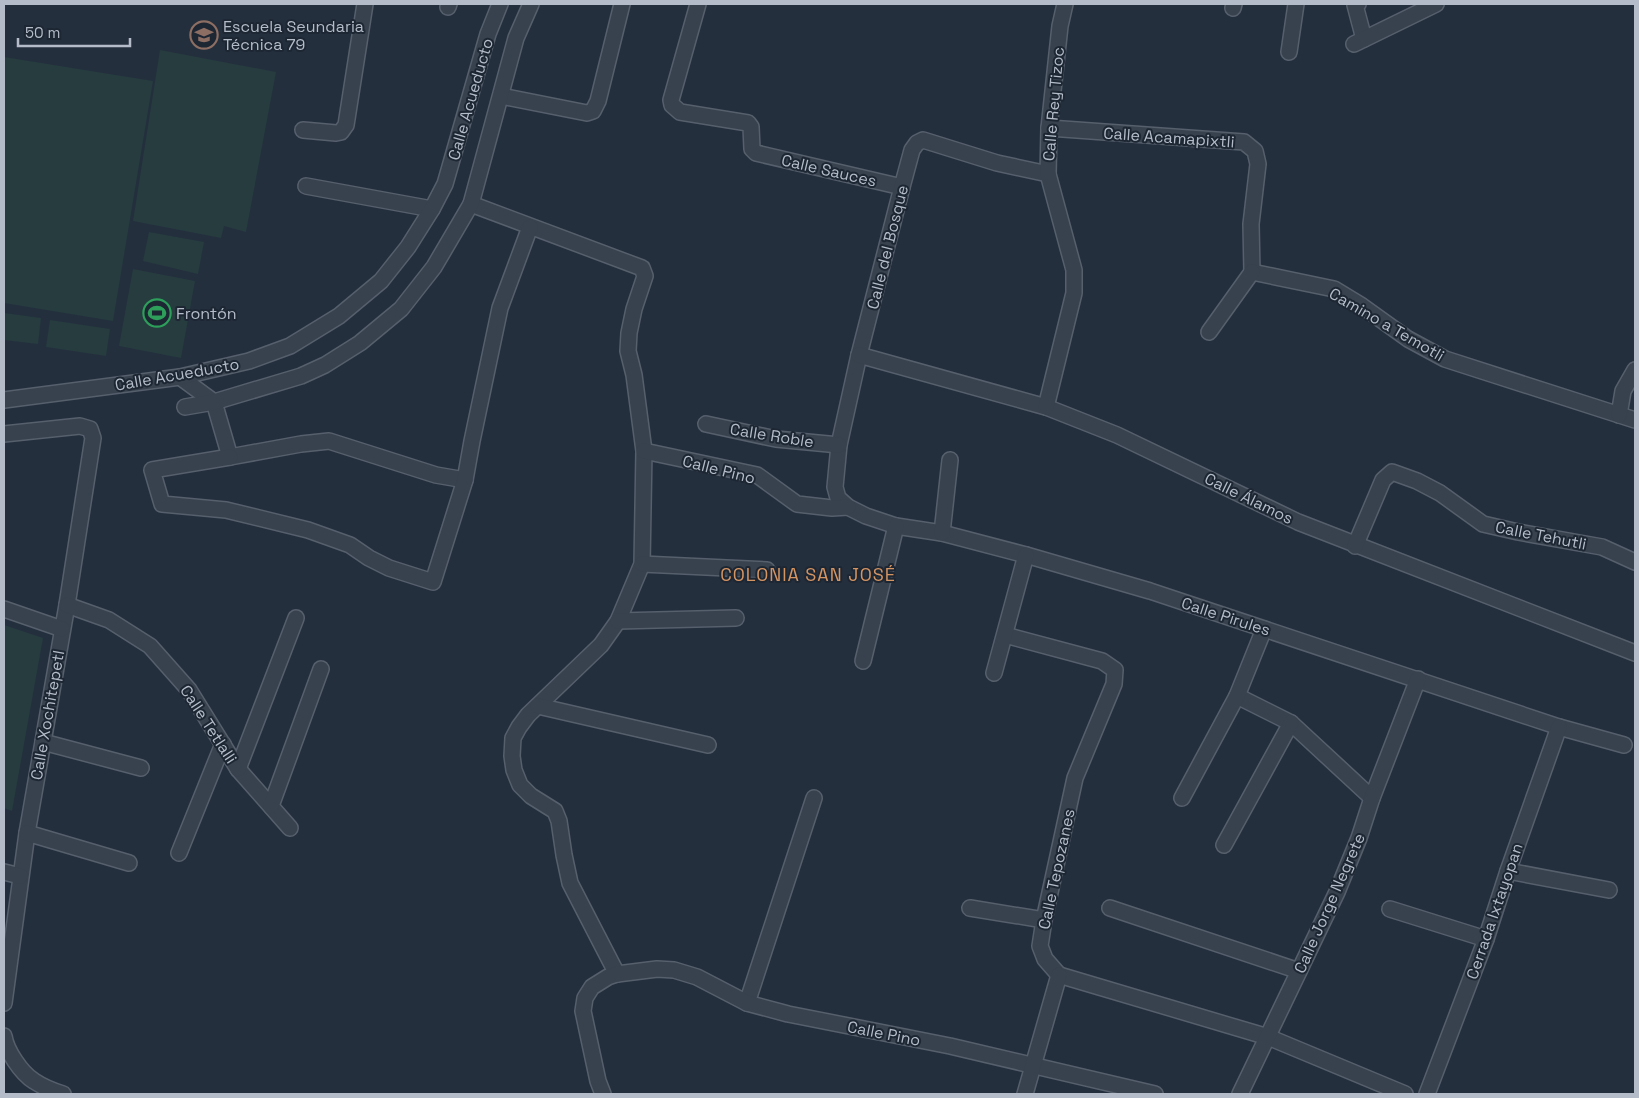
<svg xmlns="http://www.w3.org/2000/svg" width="1639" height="1098" viewBox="0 0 1639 1098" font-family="'Space Grotesk',sans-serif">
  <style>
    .green { fill: #263c3f }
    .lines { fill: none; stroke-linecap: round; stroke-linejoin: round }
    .minor-casing { stroke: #565f6c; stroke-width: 18 }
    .minor { stroke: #38414e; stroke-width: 15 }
    .labels { text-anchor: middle; stroke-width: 4; stroke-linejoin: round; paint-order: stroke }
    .poi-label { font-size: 16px; fill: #b4bcc9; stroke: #1d2633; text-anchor: start }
    .street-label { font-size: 16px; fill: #b4bcc9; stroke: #1d2633 }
    .neighbourhood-label { font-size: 18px; letter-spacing: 1px; fill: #d59563; stroke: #1d2633 }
  </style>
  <rect width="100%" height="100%" fill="#242f3e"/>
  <!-- green -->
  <g class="green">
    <polygon points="160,50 276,72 246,232 224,226 221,238 133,221"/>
    <polygon points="4,57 153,81 113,321 4,303"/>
    <polygon points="149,232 204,242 198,274 143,261"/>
    <polygon points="133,269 195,281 181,358 119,346"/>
    <polygon points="4,313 41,318 38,344 4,340"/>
    <polygon points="50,320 110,329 106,356 46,347"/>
    <polygon points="4,625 43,638 12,811 4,808"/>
  </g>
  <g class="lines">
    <!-- minor casing -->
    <g class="minor-casing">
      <g id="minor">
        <polyline points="698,4 671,100 672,105 680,112 748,123 751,127 752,149 756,153 902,187"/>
        <polyline points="1358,4 1355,5 1364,39"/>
        <polyline points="448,7 449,4"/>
        <polyline points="1233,8 1234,4"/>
        <polyline points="1354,44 1436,4"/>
        <polyline points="1289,52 1296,4"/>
        <polyline points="501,96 587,113 593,111 598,101 622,4"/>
        <polyline points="1049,128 1244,142 1255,151 1258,164 1251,224 1252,272"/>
        <polyline points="303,130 336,133 341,132 346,125 365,4"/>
        <polyline points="1048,174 997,163 923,140 917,143 912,150 902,187 859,355 839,445 835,487 838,498 848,507 866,516 896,526 942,533 1026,555 1150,591 1559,727 1624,745"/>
        <polyline points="306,186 432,209"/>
        <polyline points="471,204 642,268 645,276 634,309 629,333 628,351 634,375 644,451 642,564 618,621 601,645 528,715 519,727 513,738 512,756 514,770 520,785 531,796 555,811 559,821 564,855 570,883 617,974"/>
        <polyline points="1252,272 1334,289 1362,306 1408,339 1445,359 1635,420"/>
        <polyline points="1209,332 1252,272"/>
        <polyline points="859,355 1046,407 1117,435 1298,522 1635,653"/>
        <polyline points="180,377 214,402"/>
        <polyline points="4,400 180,377 249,361 290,346 339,316 381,281 408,247 432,209 445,184 488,34 500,4"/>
        <polyline points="214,402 230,457 301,444 329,441 436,475 465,480"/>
        <polyline points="185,407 214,402 301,376 325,365 360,343 401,309 434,267 471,204 516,38 531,4"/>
        <polyline points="1046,407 1074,293 1074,270 1048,174 1049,128 1060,26 1065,4"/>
        <polyline points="1619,415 1623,391 1635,370"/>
        <polyline points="706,424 776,439 839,445"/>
        <polyline points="4,434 80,426 90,429 93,438 67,605 27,833 4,1003"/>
        <polyline points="644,451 757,475 797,504 832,508 848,507"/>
        <polyline points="230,457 152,470 162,504 226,510 308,530 350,545 369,558 389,568 433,582 465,480 472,441 500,308 530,227"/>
        <polyline points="942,533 950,460"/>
        <polyline points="1355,546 1383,480 1392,472 1417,481 1440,493 1483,524 1518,532 1602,547 1635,562"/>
        <polyline points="642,564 767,570"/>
        <polyline points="67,605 109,620 150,646 189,690 238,769 290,828"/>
        <polyline points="4,609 62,629"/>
        <polyline points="618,621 736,618"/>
        <polyline points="1005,635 1102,661 1115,670 1114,684 1075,778 1044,920 1040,946 1045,959 1059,975"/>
        <polyline points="863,661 896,526"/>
        <polyline points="994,673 1026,555"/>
        <polyline points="1237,696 1291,723 1372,798"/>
        <polyline points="538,706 708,745"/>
        <polyline points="43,742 141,768"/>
        <polyline points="238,769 296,618"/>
        <polyline points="1182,798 1237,696 1264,629"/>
        <polyline points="271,806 321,669"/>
        <polyline points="27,833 129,863"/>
        <polyline points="1224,845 1291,723"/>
        <polyline points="179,853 223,744"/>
        <polyline points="1508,871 1609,890"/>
        <polyline points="4,872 20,876"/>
        <polyline points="970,908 1044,920"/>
        <polyline points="1110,908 1299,971"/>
        <polyline points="1390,909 1486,939"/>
        <polyline points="1059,975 1268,1037 1405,1094"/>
        <polyline points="747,1003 814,798"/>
        <path d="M4,1036C6,1050 21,1073 34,1081C43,1087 53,1091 63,1094"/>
        <polyline points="603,1094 598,1081 583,1011 585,998 592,987 608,977 617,974 657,969 674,970 697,977 747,1003 788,1014 950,1046 1155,1094"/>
        <polyline points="1025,1094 1059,975"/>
        <polyline points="1240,1094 1337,892 1359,838 1372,798 1418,679"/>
        <polyline points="1427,1094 1486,939 1508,871 1559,727"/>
      </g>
    </g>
    <!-- minor -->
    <use href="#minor" class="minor"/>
  </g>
  <!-- icons -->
  <defs>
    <g id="school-ring" transform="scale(1.4375)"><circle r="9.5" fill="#1d2633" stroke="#8d6e63" stroke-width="1.5"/><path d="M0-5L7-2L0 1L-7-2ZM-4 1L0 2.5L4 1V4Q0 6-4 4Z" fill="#8d6e63"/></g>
    <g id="stadium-ring" transform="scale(1.4375)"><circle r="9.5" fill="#1d2633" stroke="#2e9e5b" stroke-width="1.5"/><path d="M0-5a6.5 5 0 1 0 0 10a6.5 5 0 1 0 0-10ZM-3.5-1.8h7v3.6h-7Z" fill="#2e9e5b"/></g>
  </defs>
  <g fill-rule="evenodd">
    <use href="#school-ring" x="204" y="35"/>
    <use href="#stadium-ring" x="157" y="313"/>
  </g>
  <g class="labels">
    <!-- poi labels -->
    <g class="poi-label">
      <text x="223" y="32">Escuela Seundaria<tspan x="223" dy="18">Técnica 79</tspan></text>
      <text x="176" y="319">Frontón</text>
    </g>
    <!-- street labels -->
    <g class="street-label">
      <text transform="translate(470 99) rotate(-74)" y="6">Calle Acueducto</text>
      <text transform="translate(1053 104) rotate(-85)" y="6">Calle Rey Tizoc</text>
      <text transform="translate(1169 137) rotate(4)" y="6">Calle Acamapixtli</text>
      <text transform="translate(829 170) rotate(13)" y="6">Calle Sauces</text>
      <text transform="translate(887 247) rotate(-76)" y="6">Calle del Bosque</text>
      <text transform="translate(1387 324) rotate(30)" y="6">Camino a Temotli</text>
      <text transform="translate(177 374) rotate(-10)" y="6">Calle Acueducto</text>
      <text transform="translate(772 435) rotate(9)" y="6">Calle Roble</text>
      <text transform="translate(719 469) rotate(14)" y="6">Calle Pino</text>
      <text transform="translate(1249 498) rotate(26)" y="6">Calle Álamos</text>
      <text transform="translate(1541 535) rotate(11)" y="6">Calle Tehutli</text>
      <text transform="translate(1226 616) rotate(18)" y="6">Calle Pirules</text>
      <text transform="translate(47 715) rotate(-80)" y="6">Calle Xochitepetl</text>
      <text transform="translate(209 724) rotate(57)" y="6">Calle Tetlalli</text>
      <text transform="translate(1056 869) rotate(-78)" y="6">Calle Tepozanes</text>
      <text transform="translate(1329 903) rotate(-66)" y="6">Calle Jorge Negrete</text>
      <text transform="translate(1494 911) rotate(-71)" y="6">Cerrada Ixtayopan</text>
      <text transform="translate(884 1033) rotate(11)" y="6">Calle Pino</text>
    </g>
    <!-- neighbourhood labels -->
    <g class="neighbourhood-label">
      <text x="808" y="581">COLONIA SAN JOSÉ</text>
    </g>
  </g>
  <!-- border -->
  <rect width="1639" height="1098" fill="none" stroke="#b4bcc9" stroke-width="10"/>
  <!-- scale -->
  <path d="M18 38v8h112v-8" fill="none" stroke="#b4bcc9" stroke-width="2.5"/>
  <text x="25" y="38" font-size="15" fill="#b4bcc9" stroke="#1d2633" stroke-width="4" paint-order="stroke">50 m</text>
</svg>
